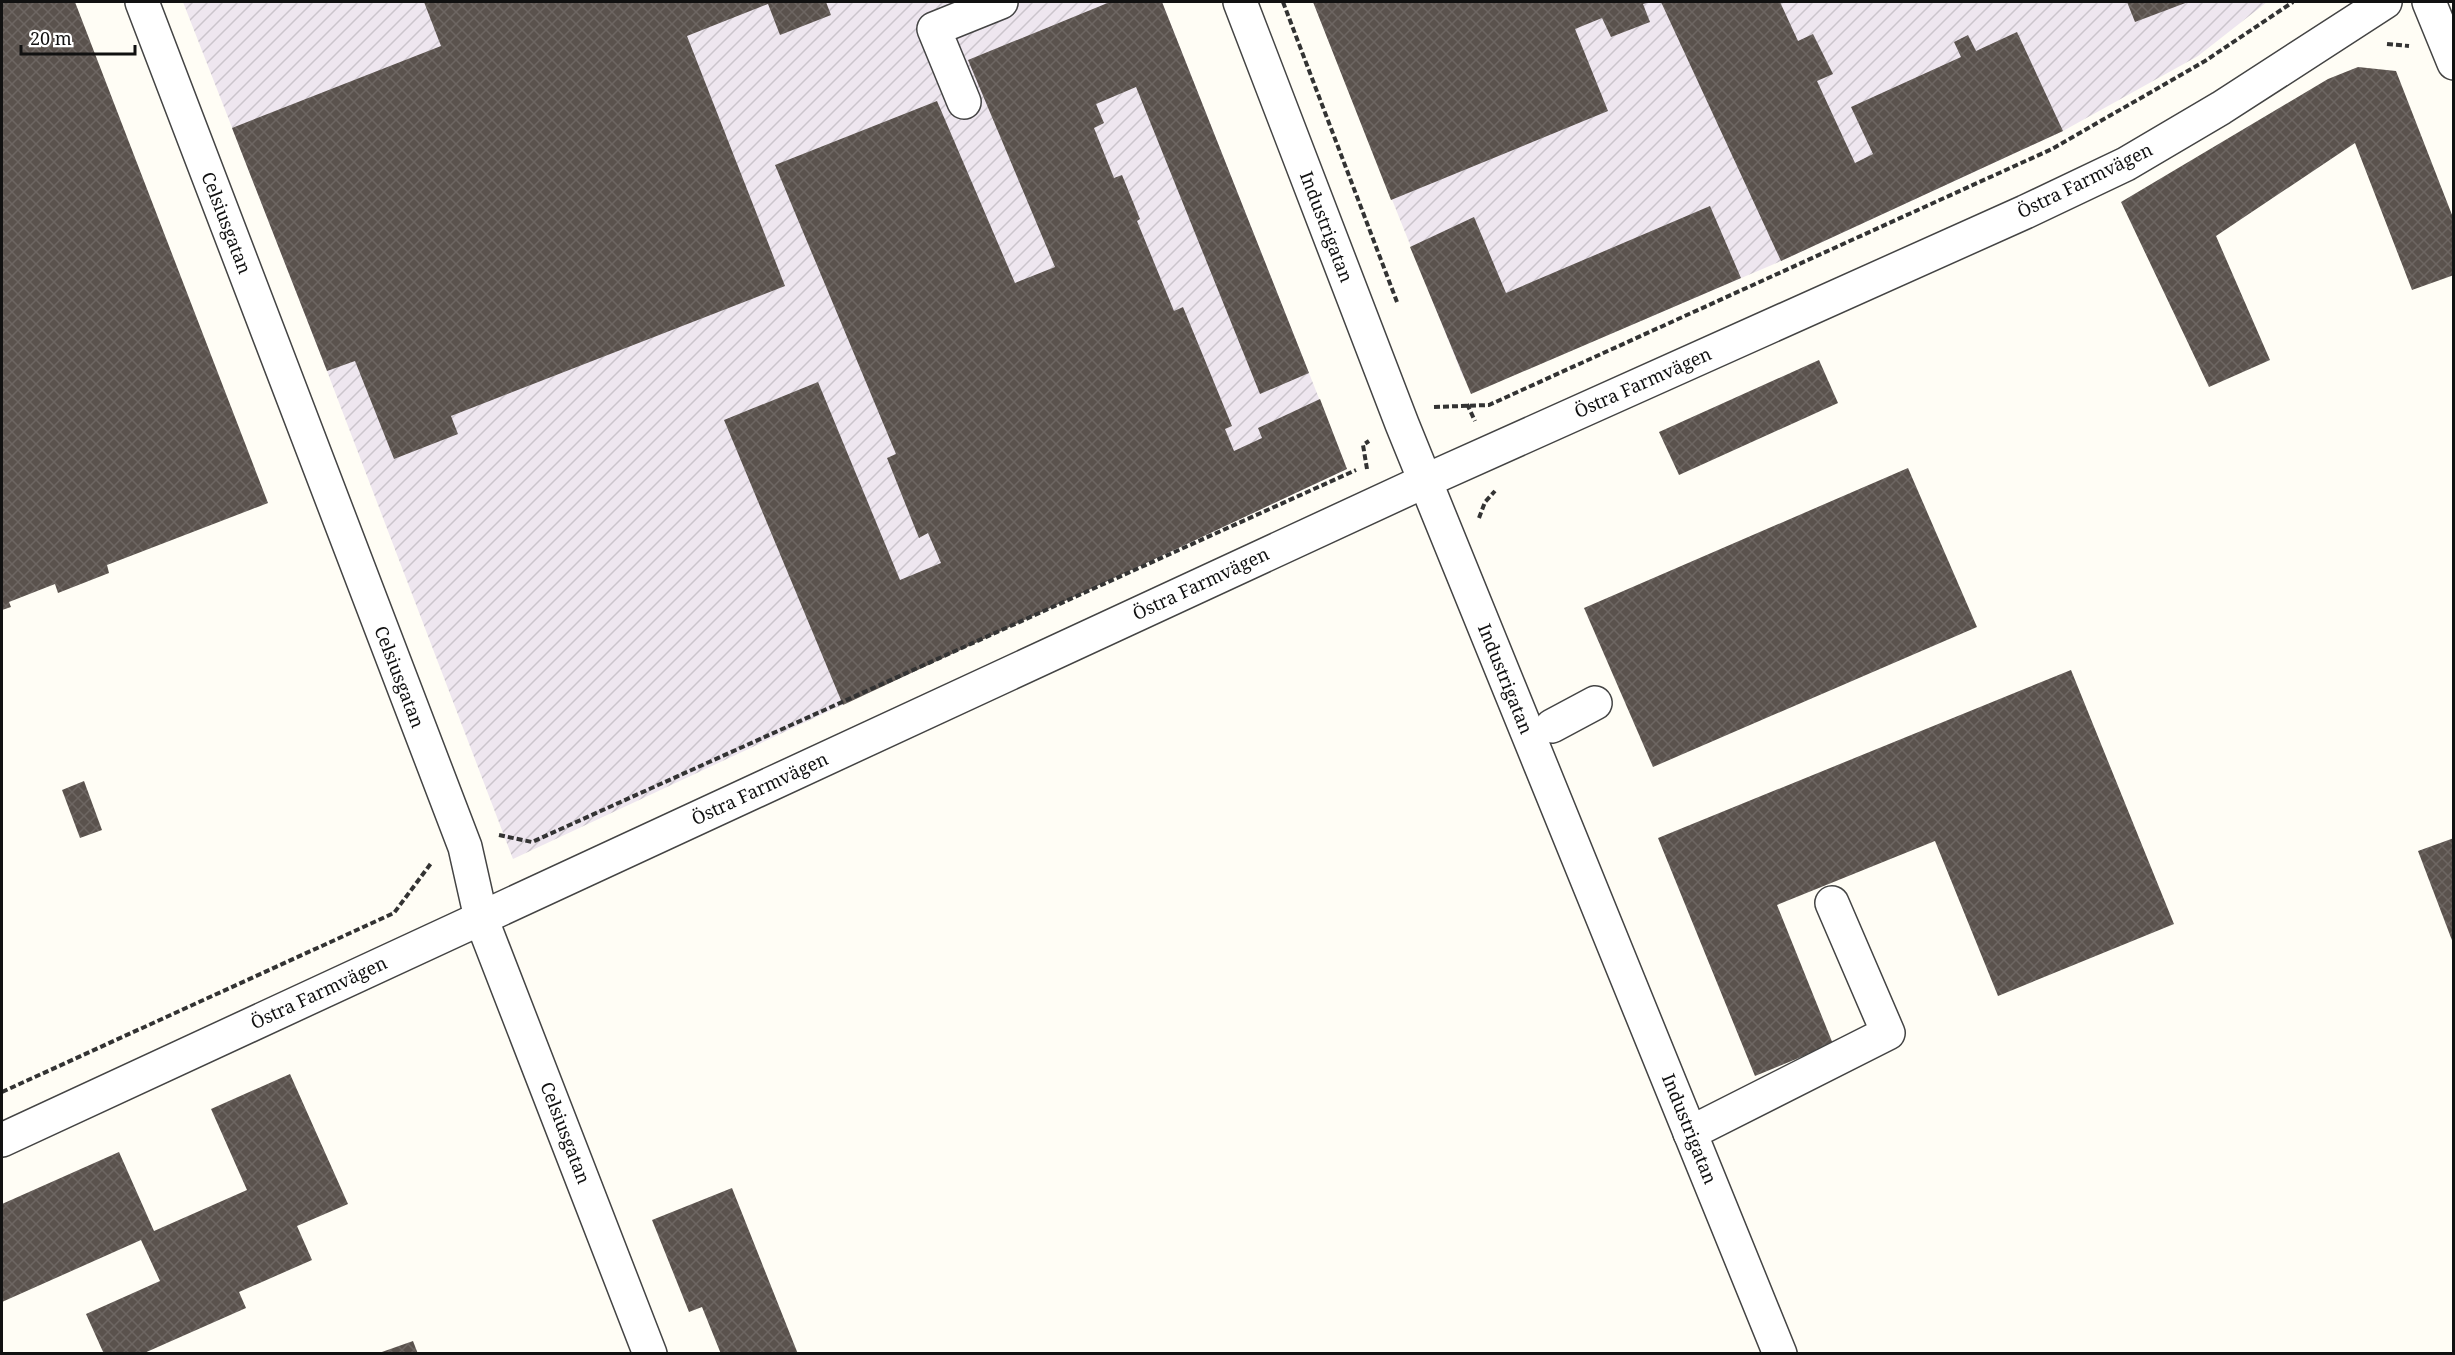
<svg xmlns="http://www.w3.org/2000/svg" width="2455" height="1355" viewBox="0 0 2455 1355" font-family="'Noto Serif',serif">
  <style>
    .industrial { fill: url(#industrial-furrows) }
    .building { fill: url(#building-cross-hatch) }
    .lines { fill: none; stroke-linecap: round; stroke-linejoin: round }
    .minor-casing { stroke: #444; stroke-width: 36 }
    .path { stroke: #333; stroke-width: 4; stroke-dasharray: 6 3; stroke-linecap: butt }
    .minor { stroke: #fff; stroke-width: 33 }
    .labels { text-anchor: middle; stroke-width: 6; stroke-linejoin: round; paint-order: stroke }
    .street-label { font-size: 18px; fill: #111; stroke: #fff }
  </style>
  <defs>
    <pattern id="industrial-furrows" width="10" height="10" patternUnits="userSpaceOnUse" patternTransform="scale(1.5)"><rect width="10" height="10" fill="#eee6ef"/><path d="M-1 1l2-2M0 10L10 0M9 11l2-2" fill="none" stroke="#cbc4cc"/></pattern>
    <pattern id="building-cross-hatch" width="8" height="8" patternUnits="userSpaceOnUse" patternTransform="scale(1.5)"><rect width="8" height="8" fill="#5a524d"/><path d="M0 0l8 8M0 8l8-8" fill="none" stroke="#6d6662"/></pattern>
  </defs>
  <rect width="100%" height="100%" fill="#fffdf5"/>
  <!-- industrial -->
  <g class="industrial">
    <polygon points="183,2 1162,2 1347,469 513,859 327,371"/>
    <polygon points="1313,2 2267,2 2198,56 2063,131 1781,261 1486,387 1463,377"/>
  </g>
  <!-- building -->
  <g class="building">
    <polygon points="2,2 75,2 268,503 107,565 109,573 58,593 55,584 9,602 11,607 2,610"/>
    <polygon points="424,2 826,2 831,15 780,35 768,4 687,36 785,286 451,416 458,434 394,459 355,361 327,371 232,128 441,46"/>
    <polygon points="1110,2 1162,2 1309,373 1260,394 1136,87 1096,104 1104,123 1094,128 1114,178 1122,175 1140,219 1137,221 1174,311 1183,307 1232,426 1225,429 1234,451 1262,438 1258,428 1320,399 1347,469 843,705 724,420 818,382 900,580 941,563 928,533 919,538 887,458 896,454 775,165 937,101 1015,283 1055,267 968,60"/>
    <polygon points="1313,2 1650,2 1643,4 1650,22 1611,37 1602,18 1575,29 1608,111 1391,200"/>
    <polygon points="1661,2 1780,2 1798,41 1813,34 1833,74 1817,81 1855,163 1873,154 1851,107 1961,57 1954,42 1968,35 1976,51 2017,32 2063,131 1781,261"/>
    <polygon points="2127,2 2188,2 2135,22"/>
    <polygon points="2358,67 2396,71 2454,220 2454,275 2412,290 2355,143 2216,236 2270,360 2209,387 2121,202 2328,79"/>
    <polygon points="1710,206 1741,278 1471,394 1410,247 1474,217 1506,293"/>
    <polygon points="1819,360 1838,403 1679,475 1659,432"/>
    <polygon points="1908,468 1977,627 1653,767 1584,608"/>
    <polygon points="2071,670 2174,924 1998,996 1935,841 1777,905 1833,1044 1755,1076 1658,838"/>
    <polygon points="84,781 102,830 80,838 62,790"/>
    <polygon points="2454,838 2454,943 2453,943 2418,851"/>
    <polygon points="290,1074 348,1204 297,1226 312,1260 239,1292 246,1308 142,1354 104,1354 86,1314 160,1281 141,1240 2,1302 2,1204 119,1152 154,1231 247,1190 211,1109"/>
    <polygon points="732,1188 798,1354 721,1354 702,1307 689,1312 652,1220"/>
    <polygon points="413,1341 418,1354 379,1354 379,1353"/>
  </g>
  <g class="lines">
    <!-- minor casing -->
    <g class="minor-casing">
      <g id="minor">
        <polyline points="142,2 465,847 481,918 650,1354"/>
        <polyline points="1240,2 1402,424 1780,1354"/>
        <polyline points="2429,2 2454,63"/>
        <polyline points="964,102 934,29 1001,2"/>
        <polyline points="1552,726 1595,703"/>
        <polyline points="1690,1133 1888,1033 1832,903"/>
        <polyline points="2,1140 1425,481 2025,212 2126,164 2221,108 2385,2"/>
      </g>
    </g>
    <!-- path -->
    <g class="path">
      <polyline points="1283,2 1397,302"/>
      <polyline points="2387,44 2409,46"/>
      <polyline points="1467,404 1475,421"/>
      <polyline points="1434,407 1489,405 2052,149 2205,61 2293,2"/>
      <polyline points="1367,469 1363,445 1369,441"/>
      <polyline points="1479,518 1485,502 1495,491"/>
      <polyline points="499,835 532,842 1356,470"/>
      <polyline points="2,1092 394,913 432,862"/>
    </g>
    <!-- minor -->
    <use href="#minor" class="minor"/>
  </g>
  <g class="labels">
    <!-- street labels -->
    <g class="street-label">
      <text transform="translate(2085 181) rotate(-26)" y="6">Östra Farmvägen</text>
      <text transform="translate(226 223) rotate(69)" y="6">Celsiusgatan</text>
      <text transform="translate(1326 227) rotate(69)" y="6">Industrigatan</text>
      <text transform="translate(1643 383) rotate(-24)" y="6">Östra Farmvägen</text>
      <text transform="translate(1201 584) rotate(-25)" y="6">Östra Farmvägen</text>
      <text transform="translate(399 677) rotate(69)" y="6">Celsiusgatan</text>
      <text transform="translate(1505 679) rotate(68)" y="6">Industrigatan</text>
      <text transform="translate(760 789) rotate(-25)" y="6">Östra Farmvägen</text>
      <text transform="translate(319 993) rotate(-25)" y="6">Östra Farmvägen</text>
      <text transform="translate(1689 1129) rotate(68)" y="6">Industrigatan</text>
      <text transform="translate(565 1133) rotate(69)" y="6">Celsiusgatan</text>
    </g>
  </g>
  <!-- border -->
  <rect width="2455" height="1355" fill="none" stroke="#111111" stroke-width="6"/>
  <!-- scale -->
  <path d="M21 45v9h114v-9" fill="none" stroke="#111111" stroke-width="3"/>
  <text x="30" y="45" font-size="18" fill="#111111" stroke="#ffffff" stroke-width="4.5" paint-order="stroke">20 m</text>
</svg>
